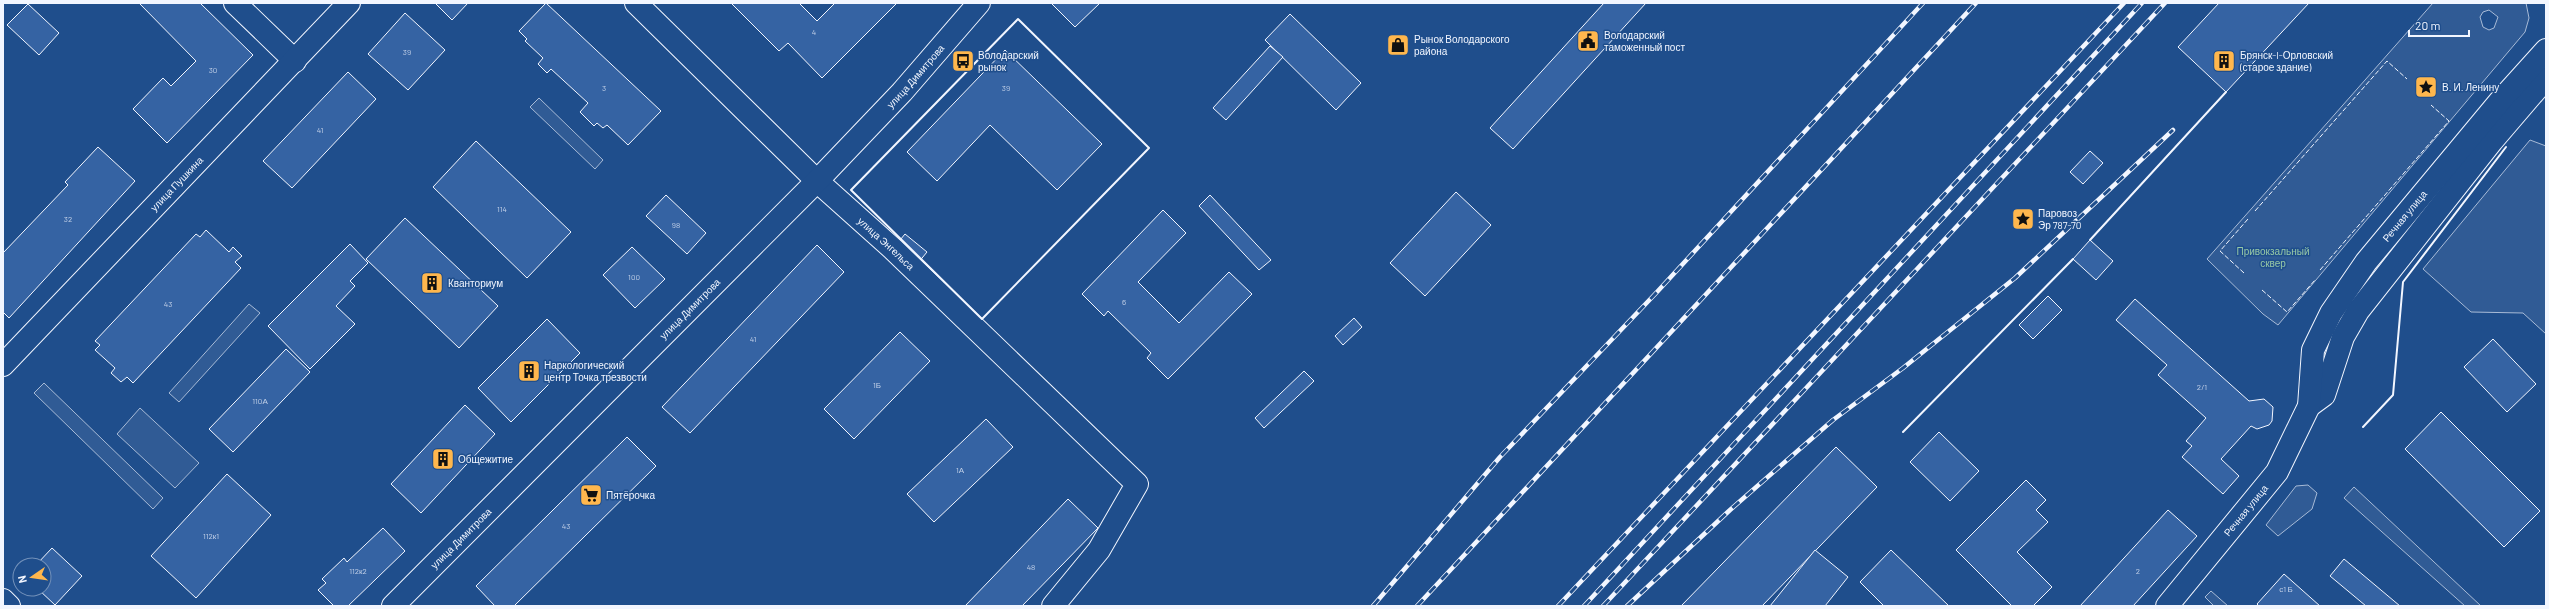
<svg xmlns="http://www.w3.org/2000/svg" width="2549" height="609" viewBox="0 0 2549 609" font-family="Barlow,sans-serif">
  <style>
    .built { fill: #305b95; stroke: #a8bbd7; fill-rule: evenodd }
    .building { fill: #3563a3; stroke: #f2f6ff }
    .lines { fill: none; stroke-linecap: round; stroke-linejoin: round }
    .minor-casing { stroke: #f2f6ff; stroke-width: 24 }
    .major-casing { stroke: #f2f6ff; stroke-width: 24 }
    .minor { stroke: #1f4e8c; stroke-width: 22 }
    .major { stroke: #1f4e8c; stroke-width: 22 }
    .rail-casing { stroke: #f2f6ff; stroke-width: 4.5 }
    .rail { stroke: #1f4e8c; stroke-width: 3; stroke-dasharray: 9; stroke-linecap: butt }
    .fence { stroke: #f2f6ff; stroke-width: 1; stroke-dasharray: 5 2; stroke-linecap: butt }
    .wall { stroke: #f2f6ff; stroke-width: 2 }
    .labels { text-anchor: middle; stroke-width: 3; stroke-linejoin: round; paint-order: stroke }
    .number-label { font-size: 8px; fill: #c3d1e8 }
    .poi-label { font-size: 10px; fill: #f2f6ff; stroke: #1f4e8c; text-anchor: start }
    .street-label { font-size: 10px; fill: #f2f6ff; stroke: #1f4e8c }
    .park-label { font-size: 10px; fill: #97c8a6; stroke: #1f4e8c }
  </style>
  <rect width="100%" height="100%" fill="#1f4e8c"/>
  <!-- built -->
  <g class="built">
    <path d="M2433,3H2526L2529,18L2525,32L2278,325L2263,314L2207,259ZM2489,10L2498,17L2494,28L2489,30L2483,27L2480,17L2483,12Z"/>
    <polygon points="539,98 603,160 595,169 530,107"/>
    <polygon points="2530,140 2546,146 2546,334 2523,313 2471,312 2423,269"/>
    <polygon points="249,304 260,313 179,402 169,393"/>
    <polygon points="44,383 163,498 153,509 34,393"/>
    <polygon points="140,408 199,463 175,488 117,434"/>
    <polygon points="2308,485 2317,493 2312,509 2278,536 2266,525 2296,486"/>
    <polygon points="2354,487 2481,606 2465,606 2344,498"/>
    <polygon points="2211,591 2228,606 2214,606 2205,597"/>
  </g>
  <!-- building -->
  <g class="building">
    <polygon points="139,3 200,3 253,55 167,143 133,109 163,78 171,86 196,61"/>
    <polygon points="435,3 468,3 452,20"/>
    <polygon points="546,3 661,111 628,145 607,125 603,128 597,123 594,126 580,112 588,103 551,69 547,73 538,64 543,58 525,41 527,39 519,31"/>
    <polygon points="731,3 799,3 817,21 835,3 897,3 822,78 788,43 779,51"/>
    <polygon points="1051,3 1100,3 1075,27"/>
    <polygon points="1604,3 1646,3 1513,149 1490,128"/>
    <polygon points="2219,3 2309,3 2226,92 2178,47"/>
    <polygon points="28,4 59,33 39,55 7,25"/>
    <polygon points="405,13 445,50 408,90 368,54"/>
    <polygon points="1290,14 1361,83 1336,110 1265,40"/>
    <polygon points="1270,46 1283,57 1226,120 1213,108"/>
    <polygon points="1005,50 1102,144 1057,190 990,125 937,181 907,152"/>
    <polygon points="348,72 376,99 292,188 263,161"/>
    <polygon points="476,141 571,232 527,278 433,187"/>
    <polygon points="98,147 135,181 9,318 3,312 3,253 68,185 65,182"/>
    <polygon points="2090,151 2103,163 2083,184 2070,172"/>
    <polygon points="1456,192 1491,225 1425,296 1390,263"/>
    <polygon points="666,195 706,233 687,254 646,216"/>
    <polygon points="1210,195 1271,260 1259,270 1199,206"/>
    <polygon points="1163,210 1186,233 1138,282 1179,323 1229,272 1252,294 1168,379 1147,358 1151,353 1108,311 1104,316 1082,294"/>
    <polygon points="405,218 498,306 459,348 366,259"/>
    <polygon points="206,230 229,252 233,247 242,256 235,262 241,268 133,383 127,377 121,382 111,373 115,368 95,350 100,345 95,341 196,234 200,237"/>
    <polygon points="905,234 927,252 918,263 896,245"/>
    <polygon points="2090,240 2113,261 2096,280 2073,259"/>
    <polygon points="350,244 368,263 350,281 355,286 336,306 355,324 310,369 268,326"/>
    <polygon points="817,245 844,272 690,433 662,407"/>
    <polygon points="632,247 665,279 635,308 603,275"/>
    <polygon points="2048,296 2062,310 2033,339 2019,325"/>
    <polygon points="2135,299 2249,401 2264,399 2273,407 2272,421 2269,425 2257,429 2251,426 2221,459 2239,476 2223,494 2182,457 2192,446 2186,441 2206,418 2158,375 2167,365 2116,320"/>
    <polygon points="1354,318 1362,327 1343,345 1335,336"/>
    <polygon points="547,319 580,353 511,422 478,388"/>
    <polygon points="900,332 930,361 854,439 824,409"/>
    <polygon points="2493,339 2536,384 2507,412 2464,367"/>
    <polygon points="286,349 310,372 233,452 209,429"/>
    <polygon points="1304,371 1314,381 1264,428 1255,418"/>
    <polygon points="465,405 495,434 421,513 391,484"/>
    <polygon points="2441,412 2540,511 2504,547 2405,449"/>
    <polygon points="986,419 1013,447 934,522 907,494"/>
    <polygon points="1939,432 1979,471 1950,501 1910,462"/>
    <polygon points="627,437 656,466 514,606 495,606 476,586"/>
    <polygon points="1836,447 1877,487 1762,606 1681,606"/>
    <polygon points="227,474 271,515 196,598 151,556"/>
    <polygon points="2026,480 2046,500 2036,510 2048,522 2017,552 2052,587 2033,606 2012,606 1956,550"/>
    <polygon points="1068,499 1098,528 1022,606 965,606"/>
    <polygon points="2168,510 2197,536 2133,606 2080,606"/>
    <polygon points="383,528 405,551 348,606 334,606 318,590 326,583 322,579 344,558 347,562"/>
    <polygon points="52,548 82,576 55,605 38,589 44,589 44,565 36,565"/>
    <polygon points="1815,550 1848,577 1825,606 1770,606"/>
    <polygon points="1891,550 1949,606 1884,606 1860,582"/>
    <polygon points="2344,559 2400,606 2366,606 2330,576"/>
    <polygon points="2284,574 2320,606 2259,606 2257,604"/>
  </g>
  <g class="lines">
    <!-- minor casing -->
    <g class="minor-casing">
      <g id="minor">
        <polyline points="235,3 295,61"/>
        <path id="s1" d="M636,3L817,181L893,249L1137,484L1099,550L1053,606"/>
        <polyline points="3,600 9,606"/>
      </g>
    </g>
    <!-- major casing -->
    <g class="major-casing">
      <g id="major">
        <path id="s2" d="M3,365L349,3"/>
        <polyline points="2309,406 2324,395 2343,337 2358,311 2492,141 2546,78"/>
        <path id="s3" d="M393,606L817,181L902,92L979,3"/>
        <path id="s4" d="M2167,606L2277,472L2309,406L2313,350L2331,313L2366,262L2500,101L2546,50"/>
      </g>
    </g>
    <!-- minor -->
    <use href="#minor" class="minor"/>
    <!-- major -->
    <use href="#major" class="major"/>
    <!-- rail casing -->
    <g class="rail-casing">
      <g id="rail">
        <polyline points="1373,606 1500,457 1657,292 1923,3"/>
        <polyline points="1417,606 1976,3"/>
        <polyline points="1558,606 2124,3"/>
        <polyline points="1584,606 2142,3"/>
        <polyline points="1603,606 2165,3"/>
        <polyline points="1627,606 1730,510 1833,420 1903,368 2015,278 2173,130"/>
      </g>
    </g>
    <!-- rail -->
    <use href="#rail" class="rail"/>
    <!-- fence -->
    <g class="fence">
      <polyline points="2255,211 2387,61 2407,79"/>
      <polyline points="2320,270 2449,121 2431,105"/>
      <polyline points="2244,273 2220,251 2248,219"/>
      <polyline points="2262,290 2287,312 2315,280"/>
    </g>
    <!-- wall -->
    <g class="wall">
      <polygon points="1018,19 1149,148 982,319 851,190"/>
      <polyline points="2090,240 2226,92"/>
      <polyline points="2363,427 2393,395 2403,282 2506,147"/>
      <polyline points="1903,432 2073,259"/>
    </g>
  </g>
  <!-- icons -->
  <defs>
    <g id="civic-square" transform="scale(1.15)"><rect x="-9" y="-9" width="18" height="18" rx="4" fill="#ffb74d" stroke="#1f4e8c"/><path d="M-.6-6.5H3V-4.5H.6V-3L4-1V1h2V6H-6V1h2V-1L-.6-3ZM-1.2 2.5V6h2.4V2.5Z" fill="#111"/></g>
    <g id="shop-square" transform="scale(1.15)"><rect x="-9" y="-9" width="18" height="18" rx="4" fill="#ffb74d" stroke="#1f4e8c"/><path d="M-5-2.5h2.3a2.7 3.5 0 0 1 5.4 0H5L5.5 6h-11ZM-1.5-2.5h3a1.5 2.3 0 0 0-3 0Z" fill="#111"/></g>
    <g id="bus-square" transform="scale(1.15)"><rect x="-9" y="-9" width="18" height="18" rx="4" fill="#ffb74d" stroke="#1f4e8c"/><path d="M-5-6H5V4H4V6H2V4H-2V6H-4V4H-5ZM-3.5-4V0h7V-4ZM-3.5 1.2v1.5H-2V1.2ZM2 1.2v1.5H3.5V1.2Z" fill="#111"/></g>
    <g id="building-square" transform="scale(1.15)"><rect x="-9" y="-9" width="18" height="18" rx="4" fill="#ffb74d" stroke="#1f4e8c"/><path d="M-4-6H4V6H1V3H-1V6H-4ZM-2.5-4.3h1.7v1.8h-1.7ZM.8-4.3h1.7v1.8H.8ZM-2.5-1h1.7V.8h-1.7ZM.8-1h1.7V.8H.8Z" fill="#111"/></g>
    <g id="sight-square" transform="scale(1.15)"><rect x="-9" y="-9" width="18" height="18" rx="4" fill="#ffb74d" stroke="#1f4e8c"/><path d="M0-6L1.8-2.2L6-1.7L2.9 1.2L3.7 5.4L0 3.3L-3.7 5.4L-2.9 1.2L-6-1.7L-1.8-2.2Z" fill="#111"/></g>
    <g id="supermarket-square" transform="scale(1.15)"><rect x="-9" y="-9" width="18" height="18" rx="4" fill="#ffb74d" stroke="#1f4e8c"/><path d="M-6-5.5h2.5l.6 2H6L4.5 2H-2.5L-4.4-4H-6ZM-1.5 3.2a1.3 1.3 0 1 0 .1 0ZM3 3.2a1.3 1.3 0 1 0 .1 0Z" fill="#111"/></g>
  </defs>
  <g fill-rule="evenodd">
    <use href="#civic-square" x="1588" y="41"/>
    <use href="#shop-square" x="1398" y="45"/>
    <use href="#bus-square" x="963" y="61"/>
    <use href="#building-square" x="2224" y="61"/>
    <use href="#sight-square" x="2426" y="87"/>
    <use href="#sight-square" x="2023" y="219"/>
    <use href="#building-square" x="432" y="283"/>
    <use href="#building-square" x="529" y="371"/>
    <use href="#building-square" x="443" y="459"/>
    <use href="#supermarket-square" x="591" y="495"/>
  </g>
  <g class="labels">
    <!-- number labels -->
    <g class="number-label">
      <text x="814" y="35">4</text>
      <text x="407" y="55">39</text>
      <text x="213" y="73">30</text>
      <text x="604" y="91">3</text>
      <text x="1006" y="91">39</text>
      <text x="320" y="133">41</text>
      <text x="502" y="212">114</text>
      <text x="68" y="222">32</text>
      <text x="676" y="228">98</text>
      <text x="634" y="280">100</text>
      <text x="1124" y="305">6</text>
      <text x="168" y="307">43</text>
      <text x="753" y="342">41</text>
      <text x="877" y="388">1Б</text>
      <text x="2202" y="390">2/1</text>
      <text x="260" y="404">110А</text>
      <text x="960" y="473">1А</text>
      <text x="566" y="529">43</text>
      <text x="211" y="539">112к1</text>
      <text x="1031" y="570">48</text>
      <text x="358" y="574">112к2</text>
      <text x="2138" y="574">2</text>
      <text x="2286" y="592">с1 Б</text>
    </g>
    <!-- poi labels -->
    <g class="poi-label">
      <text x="1604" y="39">Володарский<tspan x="1604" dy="12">таможенный пост</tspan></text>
      <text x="1414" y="43">Рынок Володарского<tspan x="1414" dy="12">района</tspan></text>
      <text x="978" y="59">Володарский<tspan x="978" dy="12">рынок</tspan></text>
      <text x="2240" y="59">Брянск-I-Орловский<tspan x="2240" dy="12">(старое здание)</tspan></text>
      <text x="2442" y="91">В. И. Ленину</text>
      <text x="2038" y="217">Паровоз<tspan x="2038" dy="12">Эр 787-70</tspan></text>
      <text x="448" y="287">Кванториум</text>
      <text x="544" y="369">Наркологический<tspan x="544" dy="12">центр Точка трезвости</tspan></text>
      <text x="458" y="463">Общежитие</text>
      <text x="606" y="499">Пятёрочка</text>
    </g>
    <!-- street labels -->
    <g class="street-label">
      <text dy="4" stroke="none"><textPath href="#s3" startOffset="744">улица Димитрова</textPath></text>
      <text dy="4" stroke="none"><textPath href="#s2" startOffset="251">улица Пушкина</textPath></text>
      <text dy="4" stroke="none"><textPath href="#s4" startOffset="466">Речная улица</textPath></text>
      <text dy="4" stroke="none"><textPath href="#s1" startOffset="347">улица Энгельса</textPath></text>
      <text dy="4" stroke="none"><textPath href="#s3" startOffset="420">улица Димитрова</textPath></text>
      <text dy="4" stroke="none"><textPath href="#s4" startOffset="124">Речная улица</textPath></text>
      <text dy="4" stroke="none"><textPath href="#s3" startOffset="96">улица Димитрова</textPath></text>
    </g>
    <!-- park labels -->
    <g class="park-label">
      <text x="2273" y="255">Привокзальный<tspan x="2273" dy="12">сквер</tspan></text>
    </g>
  </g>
  <!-- border -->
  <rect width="2549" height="609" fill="none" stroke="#f2f6ff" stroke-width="8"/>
  <!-- north arrow -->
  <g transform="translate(32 577) rotate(257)"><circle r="19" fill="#1f4e8c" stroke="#7391ba"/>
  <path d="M0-3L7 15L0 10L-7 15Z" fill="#ffb74d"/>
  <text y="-6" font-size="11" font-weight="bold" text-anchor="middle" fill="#f2f6ff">N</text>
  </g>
  <!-- scale -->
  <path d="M2409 30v6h60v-6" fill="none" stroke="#f2f6ff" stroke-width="2"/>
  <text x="2415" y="30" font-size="12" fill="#f2f6ff" stroke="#1f4e8c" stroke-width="3" paint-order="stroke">20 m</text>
</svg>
